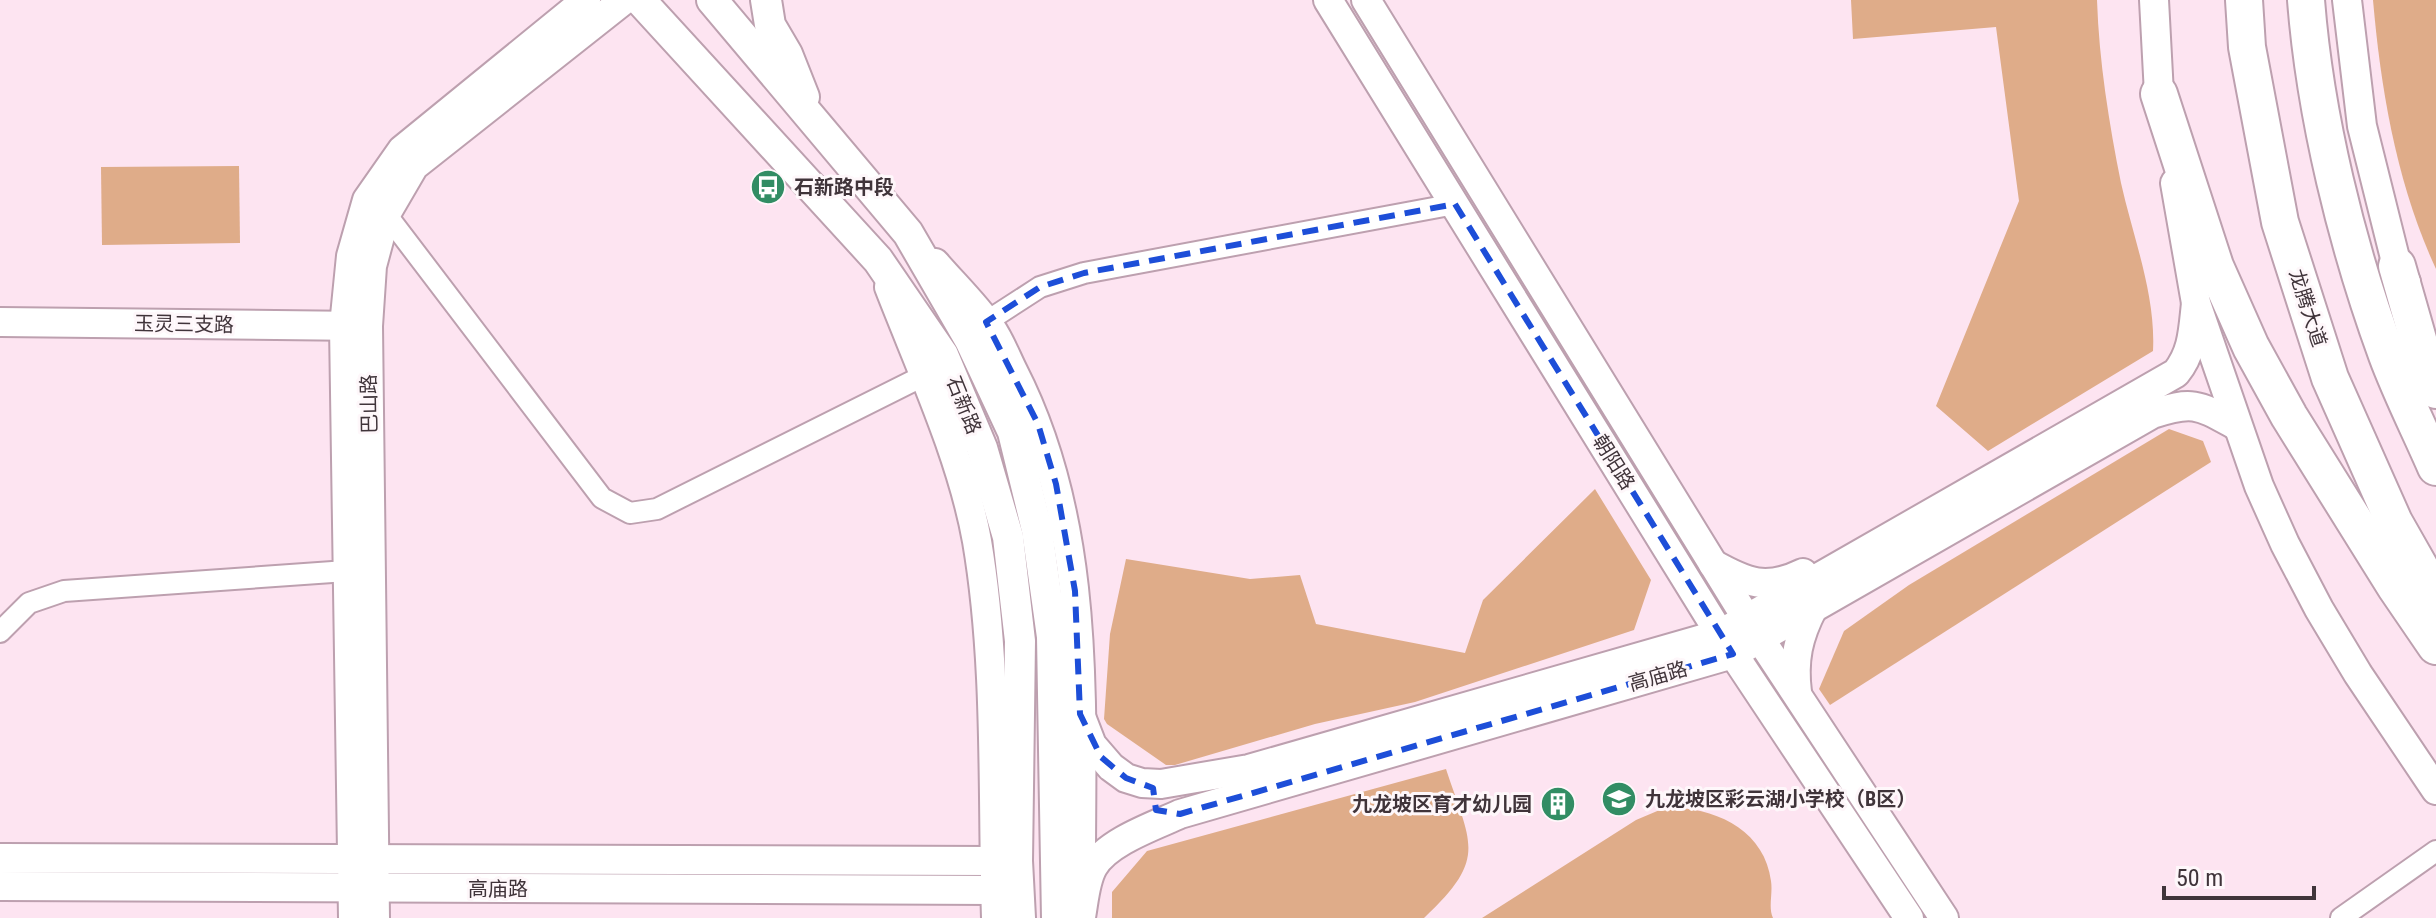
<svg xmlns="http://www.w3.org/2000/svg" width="2436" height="918" viewBox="0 0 2436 918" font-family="'Roboto Condensed','Noto Sans SC',sans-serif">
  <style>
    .green { fill: #dfac89 }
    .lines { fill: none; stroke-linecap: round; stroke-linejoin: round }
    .street-casing { stroke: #bda0af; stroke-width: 24 }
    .secondary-casing { stroke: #bda0af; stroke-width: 32 }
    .primary-casing { stroke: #bda0af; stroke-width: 34 }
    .highway-casing { stroke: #bda0af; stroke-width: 40 }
    .street { stroke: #fff; stroke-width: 20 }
    .secondary { stroke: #fff; stroke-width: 28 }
    .primary { stroke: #fff; stroke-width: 30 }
    .highway { stroke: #fff; stroke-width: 36 }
    .marked { fill: none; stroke: #1d4ed8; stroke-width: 6; stroke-dasharray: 16 10; stroke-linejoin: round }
    .labels { text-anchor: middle; stroke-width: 6; stroke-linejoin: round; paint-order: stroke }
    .poi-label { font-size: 20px; font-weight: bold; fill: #40343a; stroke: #fef7fa; text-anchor: start }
    .street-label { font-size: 20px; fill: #40343a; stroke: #fef7fa }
  </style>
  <rect width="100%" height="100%" fill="#fde4f1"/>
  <!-- green -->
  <g class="green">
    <path d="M1851,0H2097C2099,61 2109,123 2121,183C2133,237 2156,295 2153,351L1988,451L1936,406L2019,201L1996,27L1853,39Z"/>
    <path d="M2373,0H2436V269C2397,185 2381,92 2373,0Z"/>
    <polygon points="239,166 240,243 102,245 101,167"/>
    <polygon points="2169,429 2203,441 2211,462 1830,705 1819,689 1844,631 1909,585"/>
    <polygon points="1595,489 1651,580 1634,630 1415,702 1315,724 1175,765 1166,765 1107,724 1104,719 1110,634 1126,559 1250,579 1300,575 1316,624 1465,653 1483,600"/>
    <path d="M1446,769C1471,845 1488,858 1424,918H1112V892L1147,851Z"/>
    <path d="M1677,808C1721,810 1765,833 1771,881C1773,893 1768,908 1773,918H1482L1636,820L1662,809Z"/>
  </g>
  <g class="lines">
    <!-- street casing -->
    <g class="street-casing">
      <g id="street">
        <polyline points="386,214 602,498 630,513 657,509 923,376"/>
        <polyline points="986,322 1040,287 1084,273 1455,204"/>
        <polyline points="0,632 29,603 64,591 361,570"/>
        <polyline points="2341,918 2436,851"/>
      </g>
    </g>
    <!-- secondary casing -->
    <g class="secondary-casing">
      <g id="secondary">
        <polyline points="1328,0 1720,634 1909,918"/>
        <polyline points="1366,0 1747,619 1944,918"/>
        <polyline points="2154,0 2159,94 2163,115"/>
        <polyline points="2347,0 2362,126 2397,266 2406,282"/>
        <polyline points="2175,183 2196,303 2259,486 2285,544 2319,609 2358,674 2436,790"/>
        <path d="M935,263C953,284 975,305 991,328C1000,341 1006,357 1013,371C1095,531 1080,715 1081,889"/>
        <path d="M889,287C920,367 962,457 977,541C998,664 992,793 996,918"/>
        <polyline points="0,322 363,326"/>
        <path d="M1713,564C1747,583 1766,591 1803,573"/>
        <path d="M1797,692C1793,660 1798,637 1813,608"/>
        <path d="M1080,714L1092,745L1111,767L1126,778L1142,783L1161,784L1249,769L1720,634L2176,373C2193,352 2193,330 2196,303"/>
        <polyline points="0,858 994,861"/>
        <polyline points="0,886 995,890"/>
        <path d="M1081,917C1084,901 1085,881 1093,867C1107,842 1154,826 1180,814L1733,654L2152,414C2194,400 2199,405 2237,426"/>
        <polyline points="353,918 344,326 351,256 367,200 402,150 586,0"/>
        <polyline points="375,918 368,326 372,266 386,214 414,166 624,0"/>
      </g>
    </g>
    <!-- primary casing -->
    <g class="primary-casing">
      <g id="primary">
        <polyline points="640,0 878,260 943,355 982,448 1008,537 1020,641 1017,861 1020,918"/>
        <polyline points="712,0 908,233 970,340 1013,432 1037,530 1052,637 1057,918"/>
        <polyline points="766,0 770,25 787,54 804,97"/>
      </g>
    </g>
    <!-- highway casing -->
    <g class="highway-casing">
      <g id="highway">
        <polyline points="2244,0 2247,47 2280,222 2330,378 2394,522 2436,596"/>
        <path d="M2306,0C2315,116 2347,246 2387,355C2401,393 2420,430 2436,467"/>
        <polyline points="2159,94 2215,266 2251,347 2289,416 2395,586 2436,646"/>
        <polyline points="2397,266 2428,374 2436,390"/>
      </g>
    </g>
    <!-- street -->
    <use href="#street" class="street"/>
    <!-- secondary -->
    <use href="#secondary" class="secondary"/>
    <!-- primary -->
    <use href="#primary" class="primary"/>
    <!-- highway -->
    <use href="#highway" class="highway"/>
  </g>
  <!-- marked area -->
  <path class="marked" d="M1455,204L1733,654L1180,814L1156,810L1153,788L1126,778L1101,757L1080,714L1075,591L1056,484L1038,424L986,322L1040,287L1084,273Z"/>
  <!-- icons -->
  <defs>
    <g id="bus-disc" transform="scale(1.8)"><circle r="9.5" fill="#328d64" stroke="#fef7fa"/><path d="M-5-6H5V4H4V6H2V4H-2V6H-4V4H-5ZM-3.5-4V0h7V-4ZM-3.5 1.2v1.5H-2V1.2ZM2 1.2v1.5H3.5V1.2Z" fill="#fff"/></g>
    <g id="school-disc" transform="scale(1.8)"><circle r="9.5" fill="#328d64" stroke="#fef7fa"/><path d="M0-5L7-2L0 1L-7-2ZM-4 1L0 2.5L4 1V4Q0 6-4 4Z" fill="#fff"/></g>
    <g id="building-disc" transform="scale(1.8)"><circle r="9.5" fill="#328d64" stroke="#fef7fa"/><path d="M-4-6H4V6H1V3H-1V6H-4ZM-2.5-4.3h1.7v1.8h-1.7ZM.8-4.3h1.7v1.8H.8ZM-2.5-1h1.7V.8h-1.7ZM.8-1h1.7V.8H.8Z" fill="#fff"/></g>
  </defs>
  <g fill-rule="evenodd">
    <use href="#bus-disc" x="768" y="187"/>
    <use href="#school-disc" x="1619" y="799"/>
    <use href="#building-disc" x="1558" y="804"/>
  </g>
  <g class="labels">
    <!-- poi labels -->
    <g class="poi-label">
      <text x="794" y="194">石新路中段</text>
      <text x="1645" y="806">九龙坡区彩云湖小学校（B区）</text>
      <text x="1532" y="811" text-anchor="end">九龙坡区育才幼儿园</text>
    </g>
    <!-- street labels -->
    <g class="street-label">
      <text transform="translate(2308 308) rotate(72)" y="7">龙腾大道</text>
      <text transform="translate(184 324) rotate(1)" y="7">玉灵三支路</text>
      <text transform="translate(369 404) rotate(-91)" y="7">巴山路</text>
      <text transform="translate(964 405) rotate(68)" y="7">石新路</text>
      <text transform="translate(1614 462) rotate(58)" y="7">朝阳路</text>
      <text transform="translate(1658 676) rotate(-16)" y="7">高庙路</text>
      <text x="498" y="896">高庙路</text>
    </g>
  </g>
  <!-- scale -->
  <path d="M2164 886v12h150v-12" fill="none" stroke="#40343a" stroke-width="4"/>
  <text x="2176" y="886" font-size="24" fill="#40343a" stroke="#fef7fa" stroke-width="6" paint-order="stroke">50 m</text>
</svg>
